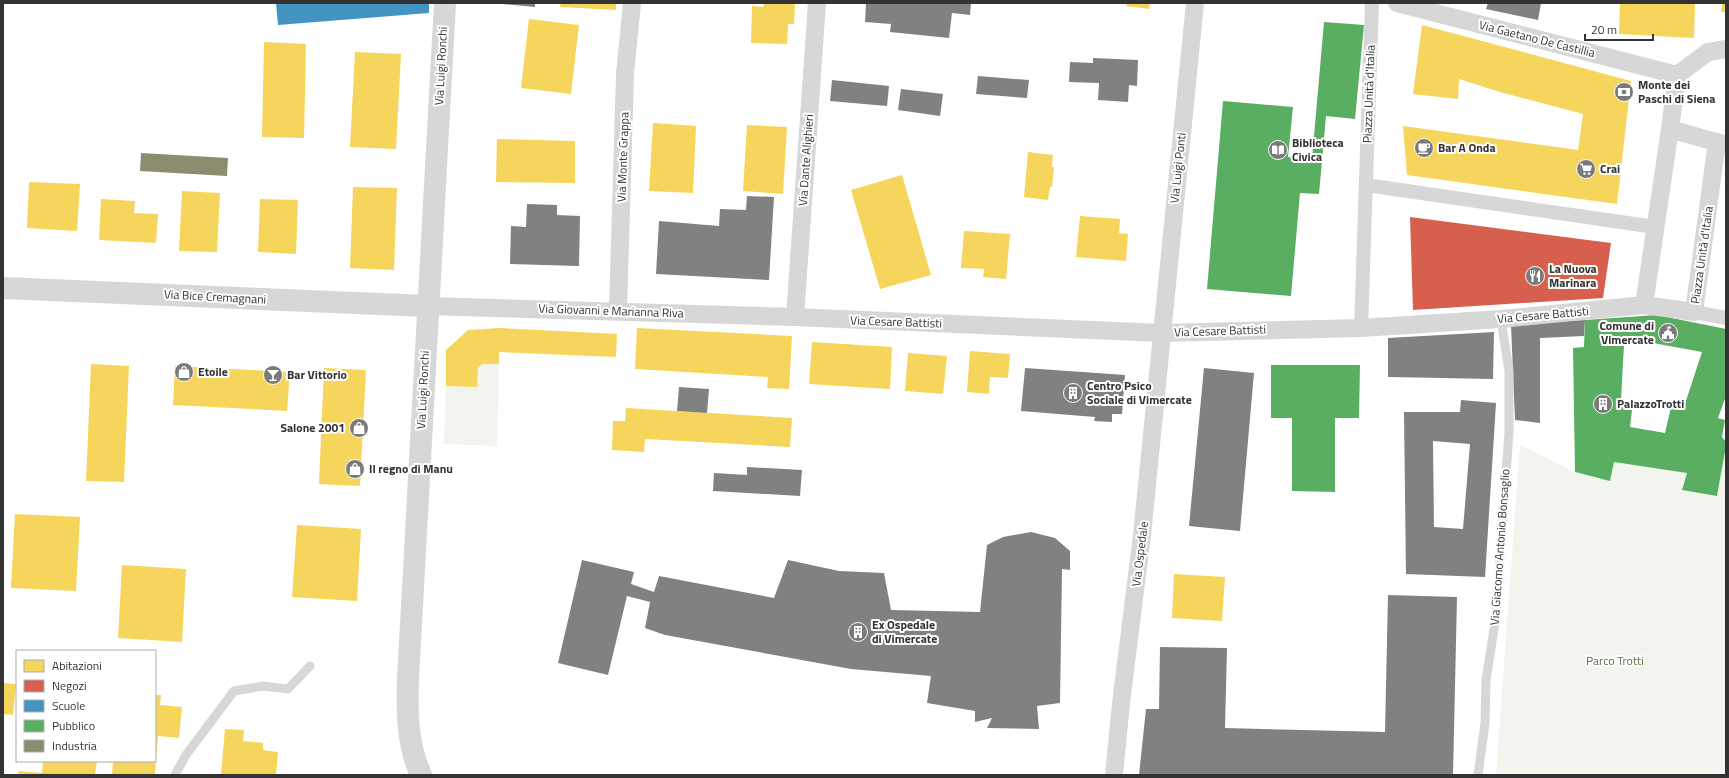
<svg xmlns="http://www.w3.org/2000/svg" width="1729" height="778" viewBox="0 0 1729 778" font-family="'Titillium Web',sans-serif">
  <style>
    .green { fill: #f1f5ed }
    .homes { fill: #f6d55c }
    .shops { fill: #d6604d }
    .schools { fill: #4393c3 }
    .public { fill: #5aae61; fill-rule: evenodd }
    .industry { fill: #8c8c6e }
    .building { fill: #818181; fill-rule: evenodd }
    .lines { fill: none; stroke-linecap: round; stroke-linejoin: round }
    .service { stroke: #d7d7d7; stroke-width: 9 }
    .pedestrian { stroke: #d7d7d7; stroke-width: 14 }
    .minor { stroke: #d7d7d7; stroke-width: 18 }
    .tertiary { stroke: #d7d7d7; stroke-width: 22 }
    .labels { text-anchor: middle; stroke-width: 4; stroke-linejoin: round; paint-order: stroke }
    .street-label { font-size: 12px; fill: #333; stroke: #fff }
    .poi-label { font-size: 12px; font-weight: bold; fill: #333; stroke: #fff; text-anchor: start }
    .park-label { font-size: 12px; fill: #56703f; stroke: #fff }
  </style>
  <rect width="100%" height="100%" fill="#fff"/>
  <!-- green -->
  <g class="green">
    <polygon points="482,364 499,364 497,446 444,444 446,386 477,387 478,368"/>
    <polygon points="1520,445 1578,474 1609,480 1614,462 1687,473 1682,490 1717,496 1726,446 1726,775 1496,775"/>
  </g>
  <!-- homes -->
  <g class="homes">
    <polygon points="561,3 616,3 616,10 560,7"/>
    <polygon points="764,3 795,4 794,24 788,24 787,44 751,43 752,6 763,7"/>
    <polygon points="1127,3 1150,3 1149,9 1126,6"/>
    <polygon points="1620,3 1695,3 1694,38 1619,34"/>
    <polygon points="1722,3 1726,3 1726,12 1721,12"/>
    <polygon points="529,19 579,25 571,94 521,88"/>
    <polygon points="1422,25 1631,81 1617,204 1407,175 1403,126 1578,150 1583,114 1500,92 1459,79 1458,99 1413,94"/>
    <polygon points="264,42 306,44 304,138 262,137"/>
    <polygon points="355,52 401,54 396,149 350,147"/>
    <polygon points="653,123 696,126 693,193 649,191"/>
    <polygon points="747,125 787,127 783,194 743,191"/>
    <polygon points="497,139 575,141 575,183 496,182"/>
    <polygon points="1028,152 1053,155 1052,167 1054,167 1052,187 1050,187 1048,200 1024,197"/>
    <polygon points="902,175 931,275 880,289 851,190"/>
    <polygon points="29,182 80,184 77,231 27,228"/>
    <polygon points="353,187 397,188 394,270 350,268"/>
    <polygon points="182,191 220,193 217,252 179,251"/>
    <polygon points="101,199 135,201 134,213 158,214 156,243 99,240"/>
    <polygon points="260,199 298,200 296,254 258,252"/>
    <polygon points="1080,216 1120,219 1119,233 1128,234 1126,261 1076,257"/>
    <polygon points="964,231 1010,234 1006,279 983,277 984,269 961,268"/>
    <polygon points="500,328 617,334 616,357 499,352 499,364 482,364 478,368 477,387 446,386 446,350 468,330"/>
    <polygon points="637,328 792,336 789,389 767,388 768,377 635,369"/>
    <polygon points="812,342 892,347 890,389 809,384"/>
    <polygon points="970,351 1010,354 1008,378 990,377 989,394 967,392"/>
    <polygon points="908,353 947,356 943,394 905,391"/>
    <polygon points="91,364 129,366 124,482 86,481"/>
    <polygon points="175,366 290,372 287,411 173,405"/>
    <polygon points="324,368 366,370 360,486 319,484"/>
    <polygon points="626,408 792,418 790,447 645,439 644,452 612,450 613,421 625,421"/>
    <polygon points="15,514 80,517 76,591 11,588"/>
    <polygon points="297,525 361,529 357,601 292,597"/>
    <polygon points="122,565 186,569 182,642 118,638"/>
    <polygon points="1174,574 1225,577 1222,621 1172,618"/>
    <polygon points="3,683 16,684 13,715 3,714"/>
    <polygon points="155,695 161,695 160,705 182,707 179,738 158,736 156,759"/>
    <polygon points="225,729 244,730 243,741 263,743 263,750 278,752 276,775 221,775"/>
    <polygon points="43,761 97,761 95,775 18,775 19,771 42,773"/>
    <polygon points="101,761 156,761 155,775 112,774 113,763"/>
  </g>
  <!-- shops -->
  <polygon class="shops" points="1410,217 1611,243 1603,298 1413,310"/>
  <!-- schools -->
  <polygon class="schools" points="276,3 429,3 429,13 278,25"/>
  <!-- public -->
  <g class="public">
    <polygon points="1324,22 1364,25 1355,119 1326,116 1319,194 1300,193 1291,296 1207,289 1223,101 1293,107 1288,157 1312,159"/>
    <path d="M1657,315L1726,329V396L1718,418L1725,420L1722,437L1726,442V446L1717,496L1682,490L1687,473L1614,462L1610,481L1575,472L1573,348L1584,347L1585,320ZM1653,343L1702,352L1683,410L1671,407L1665,433L1630,427L1633,402L1621,400L1624,345Z"/>
    <polygon points="1271,365 1360,365 1359,418 1335,418 1335,492 1292,491 1292,418 1271,418"/>
  </g>
  <!-- industry -->
  <polygon class="industry" points="141,153 228,158 227,176 140,171"/>
  <!-- building -->
  <g class="building">
    <polygon points="491,3 535,3 535,7"/>
    <polygon points="866,3 971,3 970,15 952,13 949,38 890,32 891,24 865,22"/>
    <polygon points="1488,3 1541,3 1538,20 1486,9"/>
    <polygon points="1093,58 1138,60 1137,86 1129,85 1128,102 1098,100 1099,83 1069,82 1070,62 1093,63"/>
    <polygon points="978,76 1029,80 1027,98 976,94"/>
    <polygon points="832,80 889,86 887,106 830,101"/>
    <polygon points="901,89 943,94 940,116 898,110"/>
    <polygon points="747,196 774,197 769,280 656,274 659,221 719,226 720,209 746,210"/>
    <polygon points="527,204 557,205 557,215 580,216 579,266 510,264 511,226 526,227"/>
    <polygon points="1585,320 1584,336 1540,338 1540,423 1515,420 1511,325"/>
    <polygon points="1494,332 1493,379 1388,377 1388,338"/>
    <polygon points="1025,368 1125,375 1122,414 1112,414 1112,422 1094,421 1095,417 1021,411"/>
    <polygon points="1204,368 1254,373 1240,531 1189,526"/>
    <polygon points="679,387 709,389 707,413 677,411"/>
    <path d="M1461,400L1496,403L1485,577L1406,574L1404,412H1460ZM1433,441L1470,444L1463,529L1434,527Z"/>
    <polygon points="747,467 802,470 800,496 713,491 714,473 747,475"/>
    <polygon points="1031,532 1055,538 1070,551 1070,570 1062,569 1060,703 1037,706 1039,729 987,728 992,718 975,722 975,711 927,703 931,676 851,669 665,635 645,628 650,602 627,596 608,675 558,663 582,560 634,572 631,584 654,592 659,576 774,598 788,560 839,571 884,573 891,610 980,612 987,545 1003,537"/>
    <polygon points="1388,595 1457,597 1453,775 1139,775 1146,709 1159,709 1160,647 1227,648 1225,728 1385,732"/>
  </g>
  <g class="lines">
    <!-- service -->
    <g class="service">
      <polyline points="175,775 186,755 234,691 263,686 288,689 310,666"/>
      <polyline points="1478,775 1485,723 1486,680 1496,616 1509,432 1509,371 1501,319"/>
    </g>
    <!-- pedestrian -->
    <g class="pedestrian">
      <polyline points="1366,185 1655,227"/>
      <polyline points="1694,312 1726,318"/>
      <polyline points="1361,328 1372,3"/>
    </g>
    <!-- minor -->
    <g class="minor">
      <polyline points="1397,3 1677,75"/>
      <polyline points="1677,75 1708,52 1726,49"/>
      <polyline points="1670,129 1677,75"/>
      <polyline points="1644,305 1670,129 1726,145"/>
      <polyline points="427,306 795,317 1162,333 1361,328 1501,319 1644,305 1694,312 1717,142"/>
      <polyline points="618,311 625,74 632,3"/>
      <polyline points="795,317 817,3"/>
      <polyline points="1114,775 1121,703 1142,535 1195,3"/>
    </g>
    <!-- tertiary -->
    <g class="tertiary">
      <polyline points="3,288 427,306"/>
      <path d="M421,775C407,744 407,712 408,679L445,3"/>
    </g>
  </g>
  <!-- icons -->
  <defs>
    <g id="bank-disc" transform="scale(1)"><circle r="9.5" fill="#7a7a7a" stroke="#fff"/><path d="M-6-4H6V4H-6ZM0-2.3a2.3 2.3 0 1 0 0 4.6a2.3 2.3 0 1 0 0-4.6Z" fill="#fff"/></g>
    <g id="cafe-disc" transform="scale(1)"><circle r="9.5" fill="#7a7a7a" stroke="#fff"/><path d="M-5.5-4.5H6V0H3Q3 3.5 0 3.5H-2.5Q-5.5 3.5-5.5 0ZM3-3.2v2h1.7v-2ZM-6 4.5H4V6H-6Z" fill="#fff"/></g>
    <g id="library-disc" transform="scale(1)"><circle r="9.5" fill="#7a7a7a" stroke="#fff"/><path d="M-6-4Q-3-5.5-.7-3.5V5Q-3 3-6 4ZM6-4Q3-5.5 .7-3.5V5Q3 3 6 4Z" fill="#fff"/></g>
    <g id="supermarket-disc" transform="scale(1)"><circle r="9.5" fill="#7a7a7a" stroke="#fff"/><path d="M-6-5.5h2.5l.6 2H6L4.5 2H-2.5L-4.4-4H-6ZM-1.5 3.2a1.3 1.3 0 1 0 .1 0ZM3 3.2a1.3 1.3 0 1 0 .1 0Z" fill="#fff"/></g>
    <g id="restaurant-disc" transform="scale(1)"><circle r="9.5" fill="#7a7a7a" stroke="#fff"/><path d="M-5-6h1v4h1v-4h1v4h1v-4h1v5L-1.5 .5V6h-2V.5L-5-1ZM5-6V6H3V1.5H1.5Q1.5-4 5-6Z" fill="#fff"/></g>
    <g id="civic-disc" transform="scale(1)"><circle r="9.5" fill="#7a7a7a" stroke="#fff"/><path d="M-.6-6.5H3V-4.5H.6V-3L4-1V1h2V6H-6V1h2V-1L-.6-3ZM-1.2 2.5V6h2.4V2.5Z" fill="#fff"/></g>
    <g id="shop-disc" transform="scale(1)"><circle r="9.5" fill="#7a7a7a" stroke="#fff"/><path d="M-5-2.5h2.3a2.7 3.5 0 0 1 5.4 0H5L5.5 6h-11ZM-1.5-2.5h3a1.5 2.3 0 0 0-3 0Z" fill="#fff"/></g>
    <g id="bar-disc" transform="scale(1)"><circle r="9.5" fill="#7a7a7a" stroke="#fff"/><path d="M-6-5H6L.8 .8V4.5H3.5V6h-7V4.5H-.8V.8Z" fill="#fff"/></g>
    <g id="building-disc" transform="scale(1)"><circle r="9.5" fill="#7a7a7a" stroke="#fff"/><path d="M-4-6H4V6H1V3H-1V6H-4ZM-2.5-4.3h1.7v1.8h-1.7ZM.8-4.3h1.7v1.8H.8ZM-2.5-1h1.7V.8h-1.7ZM.8-1h1.7V.8H.8Z" fill="#fff"/></g>
  </defs>
  <g fill-rule="evenodd">
    <use href="#bank-disc" x="1624" y="92"/>
    <use href="#cafe-disc" x="1424" y="148"/>
    <use href="#library-disc" x="1278" y="150"/>
    <use href="#supermarket-disc" x="1586" y="169"/>
    <use href="#restaurant-disc" x="1535" y="276"/>
    <use href="#civic-disc" x="1668" y="333"/>
    <use href="#shop-disc" x="184" y="372"/>
    <use href="#bar-disc" x="273" y="375"/>
    <use href="#building-disc" x="1073" y="393"/>
    <use href="#building-disc" x="1603" y="404"/>
    <use href="#shop-disc" x="359" y="428"/>
    <use href="#shop-disc" x="355" y="469"/>
    <use href="#building-disc" x="858" y="632"/>
  </g>
  <g class="labels">
    <!-- street labels -->
    <g class="street-label">
      <text transform="translate(1537 39) rotate(14)" y="4">Via Gaetano De Castillia</text>
      <text transform="translate(441 66) rotate(-87)" y="4">Via Luigi Ronchi</text>
      <text transform="translate(1369 94) rotate(-88)" y="4">Piazza Unità d'Italia</text>
      <text transform="translate(623 157) rotate(-88)" y="4">Via Monte Grappa</text>
      <text transform="translate(806 160) rotate(-86)" y="4">Via Dante Alighieri</text>
      <text transform="translate(1178 168) rotate(-84)" y="4">Via Luigi Ponti</text>
      <text transform="translate(1702 255) rotate(-82)" y="4">Piazza Unità d'Italia</text>
      <text transform="translate(215 297) rotate(3)" y="4">Via Bice Cremagnani</text>
      <text transform="translate(611 311) rotate(2)" y="4">Via Giovanni e Marianna Riva</text>
      <text transform="translate(1543 315) rotate(-5)" y="4">Via Cesare Battisti</text>
      <text transform="translate(896 322) rotate(2)" y="4">Via Cesare Battisti</text>
      <text transform="translate(1220 331) rotate(-2)" y="4">Via Cesare Battisti</text>
      <text transform="translate(423 390) rotate(-87)" y="4">Via Luigi Ronchi</text>
      <text transform="translate(1500 547) rotate(-86)" y="4">Via Giacomo Antonio Bonsaglio</text>
      <text transform="translate(1140 554) rotate(-83)" y="4">Via Ospedale</text>
    </g>
    <!-- poi labels -->
    <g class="poi-label">
      <text x="1638" y="89">Monte dei<tspan x="1638" dy="14">Paschi di Siena</tspan></text>
      <text x="1292" y="147">Biblioteca<tspan x="1292" dy="14">Civica</tspan></text>
      <text x="1438" y="152">Bar A Onda</text>
      <text x="1600" y="173">Crai</text>
      <text x="1549" y="273">La Nuova<tspan x="1549" dy="14">Marinara</tspan></text>
      <text x="1654" y="330" text-anchor="end">Comune di<tspan x="1654" dy="14">Vimercate</tspan></text>
      <text x="198" y="376">Etoile</text>
      <text x="287" y="379">Bar Vittorio</text>
      <text x="1087" y="390">Centro Psico<tspan x="1087" dy="14">Sociale di Vimercate</tspan></text>
      <text x="1617" y="408">PalazzoTrotti</text>
      <text x="345" y="432" text-anchor="end">Salone 2001</text>
      <text x="369" y="473">Il regno di Manu</text>
      <text x="872" y="629">Ex Ospedale<tspan x="872" dy="14">di Vimercate</tspan></text>
    </g>
    <!-- park labels -->
    <g class="park-label">
      <text x="1615" y="665">Parco Trotti</text>
    </g>
  </g>
  <!-- border -->
  <rect width="1729" height="778" fill="none" stroke="#333333" stroke-width="8"/>
  <!-- legend -->
  <rect x="16" y="650" width="140" height="112" fill="#ffffff" stroke="#adadad"/>
  <rect x="24" y="660" width="20" height="12" fill="#f6d55c" stroke="#adadad"/>
  <text x="52" y="670" font-size="12" fill="#333333">Abitazioni</text>
  <rect x="24" y="680" width="20" height="12" fill="#d6604d" stroke="#adadad"/>
  <text x="52" y="690" font-size="12" fill="#333333">Negozi</text>
  <rect x="24" y="700" width="20" height="12" fill="#4393c3" stroke="#adadad"/>
  <text x="52" y="710" font-size="12" fill="#333333">Scuole</text>
  <rect x="24" y="720" width="20" height="12" fill="#5aae61" stroke="#adadad"/>
  <text x="52" y="730" font-size="12" fill="#333333">Pubblico</text>
  <rect x="24" y="740" width="20" height="12" fill="#8c8c6e" stroke="#adadad"/>
  <text x="52" y="750" font-size="12" fill="#333333">Industria</text>
  <!-- scale -->
  <path d="M1585 34v6h68v-6" fill="none" stroke="#333333" stroke-width="2"/>
  <text x="1591" y="34" font-size="12" fill="#333333" stroke="#ffffff" stroke-width="3" paint-order="stroke">20 m</text>
</svg>
